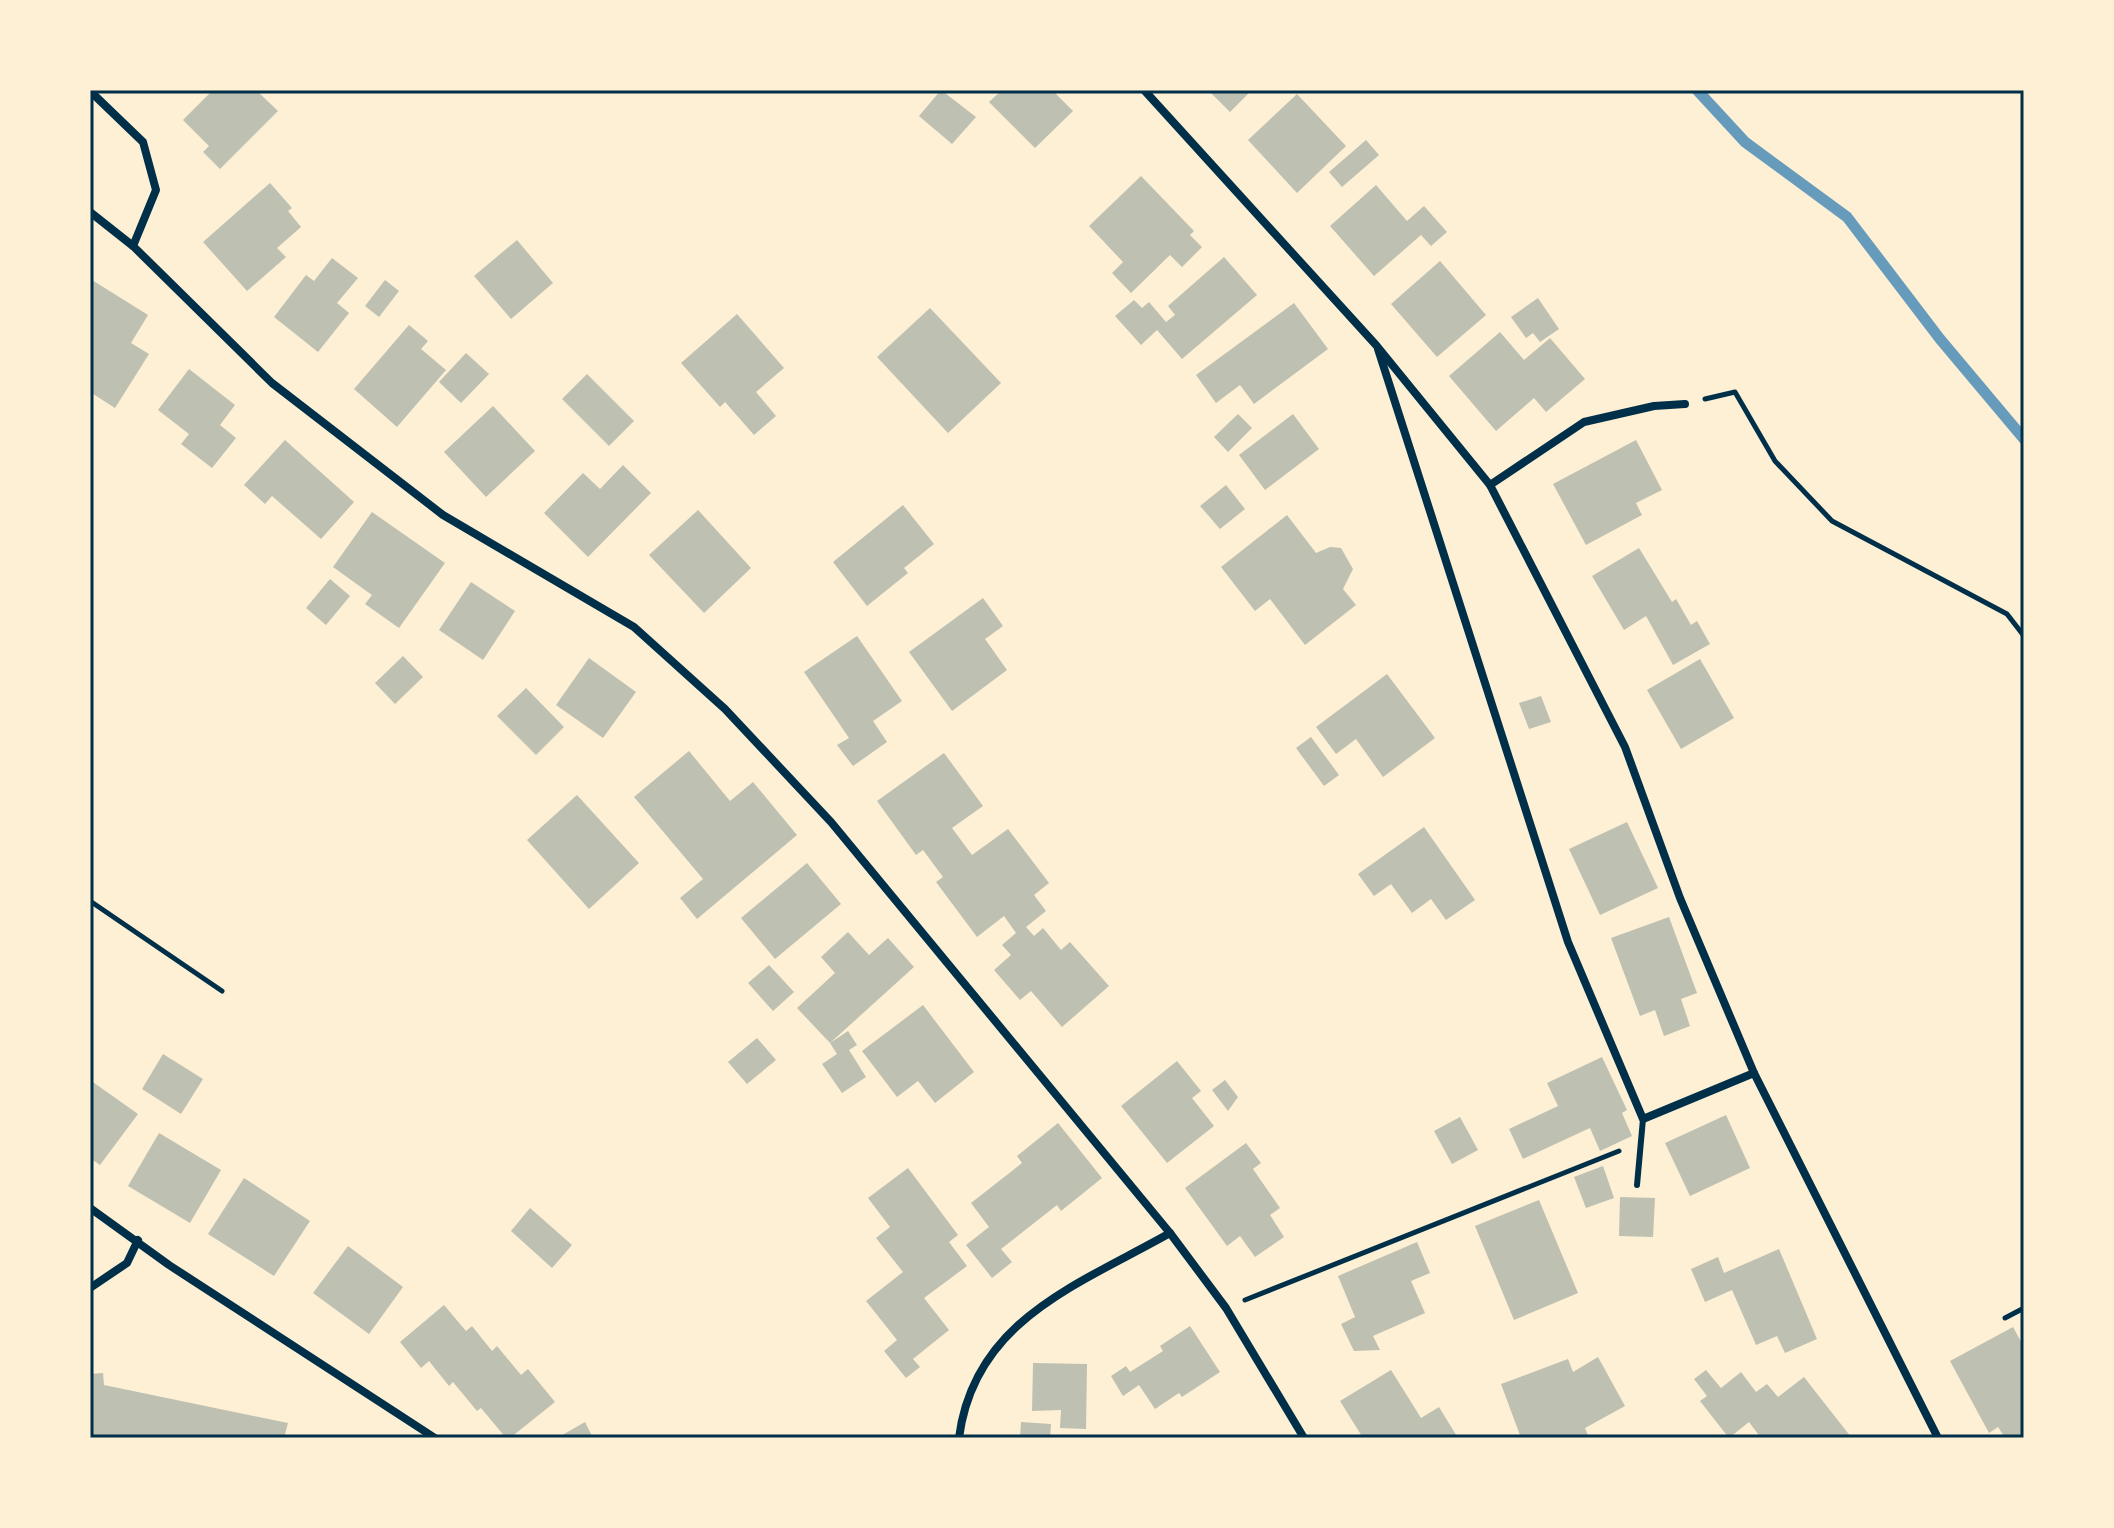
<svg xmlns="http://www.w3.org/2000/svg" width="2114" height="1528" viewBox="0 0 2114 1528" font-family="Bitter,serif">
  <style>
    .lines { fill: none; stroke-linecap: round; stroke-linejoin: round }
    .stream { stroke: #669bbc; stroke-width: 11 }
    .building { fill: #bec0b2 }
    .path { stroke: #003049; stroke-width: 5 }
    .service { stroke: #003049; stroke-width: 6 }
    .minor { stroke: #003049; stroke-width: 8 }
    .neatline { fill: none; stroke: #003049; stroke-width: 3 }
  </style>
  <rect width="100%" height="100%" fill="#fdf0d5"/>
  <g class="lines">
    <!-- stream -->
    <polyline class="stream" points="1697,90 1745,142 1847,217 1940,339 2024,439"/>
  </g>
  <!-- building -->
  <g class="building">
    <polygon points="213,90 256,90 278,111 220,169 203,152 209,146 183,120"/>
    <polygon points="941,90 976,117 952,144 919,116"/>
    <polygon points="1002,90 1052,90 1073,111 1035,148 989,102"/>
    <polygon points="1208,90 1252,90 1230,112"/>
    <polygon points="1297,94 1346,146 1297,193 1248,140"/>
    <polygon points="1366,140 1379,155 1342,187 1329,172"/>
    <polygon points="1141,176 1194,231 1190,235 1202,247 1182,267 1170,255 1131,293 1112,273 1123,262 1089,226"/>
    <polygon points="270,183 292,208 288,211 301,227 277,248 286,257 247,291 203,242"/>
    <polygon points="1376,185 1407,221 1424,206 1447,232 1431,246 1421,235 1374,276 1330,226"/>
    <polygon points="517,240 553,283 511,319 474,276"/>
    <polygon points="1224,257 1257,295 1182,359 1157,330 1141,345 1115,316 1134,300 1142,308 1149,302 1166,322 1175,315 1168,306"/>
    <polygon points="332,258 358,278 337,303 349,313 318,352 274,317 306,275 314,281"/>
    <polygon points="1440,261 1486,315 1437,357 1391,304"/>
    <polygon points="92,280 148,315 131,343 149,354 115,408 90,392"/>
    <polygon points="385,280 399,291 379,317 365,306"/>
    <polygon points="1538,298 1559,329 1540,342 1533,333 1526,338 1511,317"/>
    <polygon points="1294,303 1328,349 1254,404 1240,385 1216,403 1196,375"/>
    <polygon points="930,308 1001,383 948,433 877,357"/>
    <polygon points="737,314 784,368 756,392 776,416 754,435 725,402 720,407 681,363"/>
    <polygon points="409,325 428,341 421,349 446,370 397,427 354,389"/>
    <polygon points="1500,332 1524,360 1550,338 1585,379 1546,412 1534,398 1496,431 1449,376"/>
    <polygon points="466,353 489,374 461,403 439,382"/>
    <polygon points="189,369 235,405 220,425 236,438 212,468 181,444 189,434 158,410"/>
    <polygon points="587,374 634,421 609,446 562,399"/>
    <polygon points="493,406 535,451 486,497 444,452"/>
    <polygon points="1238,414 1252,428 1228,452 1214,437"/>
    <polygon points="1293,414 1319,449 1265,490 1239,455"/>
    <polygon points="285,440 354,502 321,539 272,496 265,504 244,485"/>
    <polygon points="1636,440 1662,490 1636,503 1642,515 1586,545 1553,484"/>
    <polygon points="623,465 651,493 588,557 544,513 583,473 600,489"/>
    <polygon points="1226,485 1245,509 1220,529 1200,506"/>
    <polygon points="903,505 934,544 904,568 908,573 867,606 833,562"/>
    <polygon points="698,510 751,568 704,613 649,555"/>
    <polygon points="372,512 445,563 399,628 365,604 372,595 333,567"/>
    <polygon points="1287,515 1316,553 1330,547 1341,548 1353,569 1343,589 1356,605 1305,645 1270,599 1255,611 1221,567"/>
    <polygon points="1639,548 1672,602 1676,599 1691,625 1697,621 1710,644 1673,665 1646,616 1624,630 1592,576"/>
    <polygon points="330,579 350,596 326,625 306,608"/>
    <polygon points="471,582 515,611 483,660 439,630"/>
    <polygon points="983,598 1003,626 985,639 1007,670 952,711 909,652"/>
    <polygon points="857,636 902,701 873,721 887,742 853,766 837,745 849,738 804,672"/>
    <polygon points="403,656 423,677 395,704 375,683"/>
    <polygon points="589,658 636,692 603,738 556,705"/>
    <polygon points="1700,659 1734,718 1681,749 1647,690"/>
    <polygon points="1387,674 1435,738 1383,777 1356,739 1336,754 1316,727"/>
    <polygon points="526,688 564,727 536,755 497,716"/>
    <polygon points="1541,696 1551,722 1529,729 1519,703"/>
    <polygon points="1311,737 1339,775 1324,786 1296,748"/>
    <polygon points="689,751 730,801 753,782 797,835 697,919 680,898 703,879 634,797"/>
    <polygon points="944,753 983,806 952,828 972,855 1008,829 1049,883 1034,895 1046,911 1026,927 1034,936 1043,928 1061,950 1070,942 1109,986 1062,1027 1031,991 1020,1000 994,970 1011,955 1002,945 1016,933 1004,916 977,937 936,882 943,877 923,850 916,855 877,801"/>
    <polygon points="577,795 639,863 589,909 527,840"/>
    <polygon points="1627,822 1658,888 1600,915 1569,849"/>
    <polygon points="1424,827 1475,900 1446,920 1431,899 1412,913 1391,884 1374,896 1358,874"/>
    <polygon points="807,863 841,904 775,959 741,918"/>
    <polygon points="1669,917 1697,993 1681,999 1690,1026 1664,1036 1655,1010 1640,1016 1611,938"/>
    <polygon points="848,932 869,955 888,938 914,967 830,1043 797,1008 835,973 821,957"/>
    <polygon points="769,965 794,992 773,1011 748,983"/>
    <polygon points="923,1005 974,1072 935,1103 918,1081 897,1097 862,1051"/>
    <polygon points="848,1031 857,1045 849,1050 866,1077 842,1093 822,1064 837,1054 830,1043"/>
    <polygon points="757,1038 776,1060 747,1084 728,1062"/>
    <polygon points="163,1054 203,1079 181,1114 142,1089"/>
    <polygon points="1602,1057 1627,1110 1622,1113 1632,1136 1600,1151 1590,1128 1523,1159 1509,1129 1558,1106 1547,1083"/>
    <polygon points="1177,1061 1201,1091 1192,1098 1214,1126 1167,1163 1121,1106"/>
    <polygon points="90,1080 138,1114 100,1165 90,1158"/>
    <polygon points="1225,1080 1238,1097 1228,1111 1212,1090"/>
    <polygon points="1726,1115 1750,1168 1690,1196 1665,1143"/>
    <polygon points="1460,1117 1478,1150 1452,1164 1434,1131"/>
    <polygon points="1058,1123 1102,1178 1061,1211 1057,1205 1001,1249 1012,1262 992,1278 966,1245 989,1227 971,1203 1022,1163 1017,1156"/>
    <polygon points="159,1133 221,1170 190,1223 128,1186"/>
    <polygon points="1246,1143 1261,1163 1253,1169 1280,1208 1270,1215 1284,1237 1255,1257 1240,1236 1227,1246 1185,1188"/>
    <polygon points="1603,1166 1614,1198 1586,1208 1574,1177"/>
    <polygon points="908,1168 958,1235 949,1242 967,1266 924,1298 949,1330 913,1359 920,1367 906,1378 884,1351 897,1340 866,1301 903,1272 876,1238 890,1227 868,1198"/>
    <polygon points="244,1178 310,1221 274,1276 208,1234"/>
    <polygon points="1620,1197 1655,1198 1653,1237 1619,1236"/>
    <polygon points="1539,1200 1578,1293 1514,1320 1475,1226"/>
    <polygon points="530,1208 572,1245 552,1268 511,1231"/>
    <polygon points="1417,1242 1430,1273 1411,1281 1425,1313 1373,1336 1380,1350 1354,1351 1341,1324 1355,1317 1338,1276"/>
    <polygon points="348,1246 403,1287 369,1334 313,1293"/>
    <polygon points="1779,1249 1817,1339 1785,1353 1777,1336 1756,1345 1732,1290 1705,1302 1691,1269 1718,1257 1724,1273"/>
    <polygon points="444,1305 466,1331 472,1326 492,1351 497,1346 521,1375 528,1369 555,1402 510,1438 506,1438 481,1408 477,1411 453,1382 449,1386 429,1361 421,1368 400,1342"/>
    <polygon points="1190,1326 1220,1372 1182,1397 1179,1393 1155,1409 1139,1385 1123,1396 1111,1376 1126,1366 1130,1372 1163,1351 1160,1346"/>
    <polygon points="2013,1327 2024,1347 2024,1438 2005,1438 1998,1427 1989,1433 1950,1361"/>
    <polygon points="1598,1357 1625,1406 1585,1428 1589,1438 1521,1438 1501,1384 1568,1359 1573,1372"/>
    <polygon points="1033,1363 1087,1364 1086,1429 1060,1428 1061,1410 1032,1411"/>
    <polygon points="1391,1370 1421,1418 1439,1407 1458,1438 1363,1438 1340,1401"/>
    <polygon points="1706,1370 1721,1388 1741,1372 1756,1392 1767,1384 1778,1397 1804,1377 1851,1437 1761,1438 1749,1422 1729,1438 1700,1401 1707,1396 1694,1379"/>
    <polygon points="103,1373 104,1385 288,1423 284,1438 90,1435 90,1374"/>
    <polygon points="585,1422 593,1438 557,1438"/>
    <polygon points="1021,1422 1051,1424 1050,1438 1020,1438"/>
  </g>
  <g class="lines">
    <!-- path -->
    <g class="path">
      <polyline points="1705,399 1735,392 1775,461 1832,521 2007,614 2024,636"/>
      <polyline points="90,901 222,991"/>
      <polyline points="1245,1300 1619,1151"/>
      <polyline points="2005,1318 2024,1308"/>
    </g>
    <!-- service -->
    <polyline class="service" points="1637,1185 1643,1119"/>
    <!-- minor -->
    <g class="minor">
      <polyline points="1144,90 1376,345 1490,485 1625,747 1680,898 1754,1073 1938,1438"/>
      <polyline points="90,91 143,142 156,190 133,246"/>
      <polyline points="90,212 133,246 272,383 443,515 634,627 725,709 831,822 1170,1233 1226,1308 1304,1438"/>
      <polyline points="1378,349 1568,942 1643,1119 1754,1073"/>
      <polyline points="1490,485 1584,422 1654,406 1685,404"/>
      <polyline points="90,1208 169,1265 435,1438"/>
      <polyline points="90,1288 127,1263 138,1240"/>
      <path d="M959,1438C974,1320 1078,1285 1170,1233"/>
    </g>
  </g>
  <!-- border -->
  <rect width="2114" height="1528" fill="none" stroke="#fdf0d5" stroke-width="184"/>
  <rect x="92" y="92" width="1930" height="1344" class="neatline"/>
</svg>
